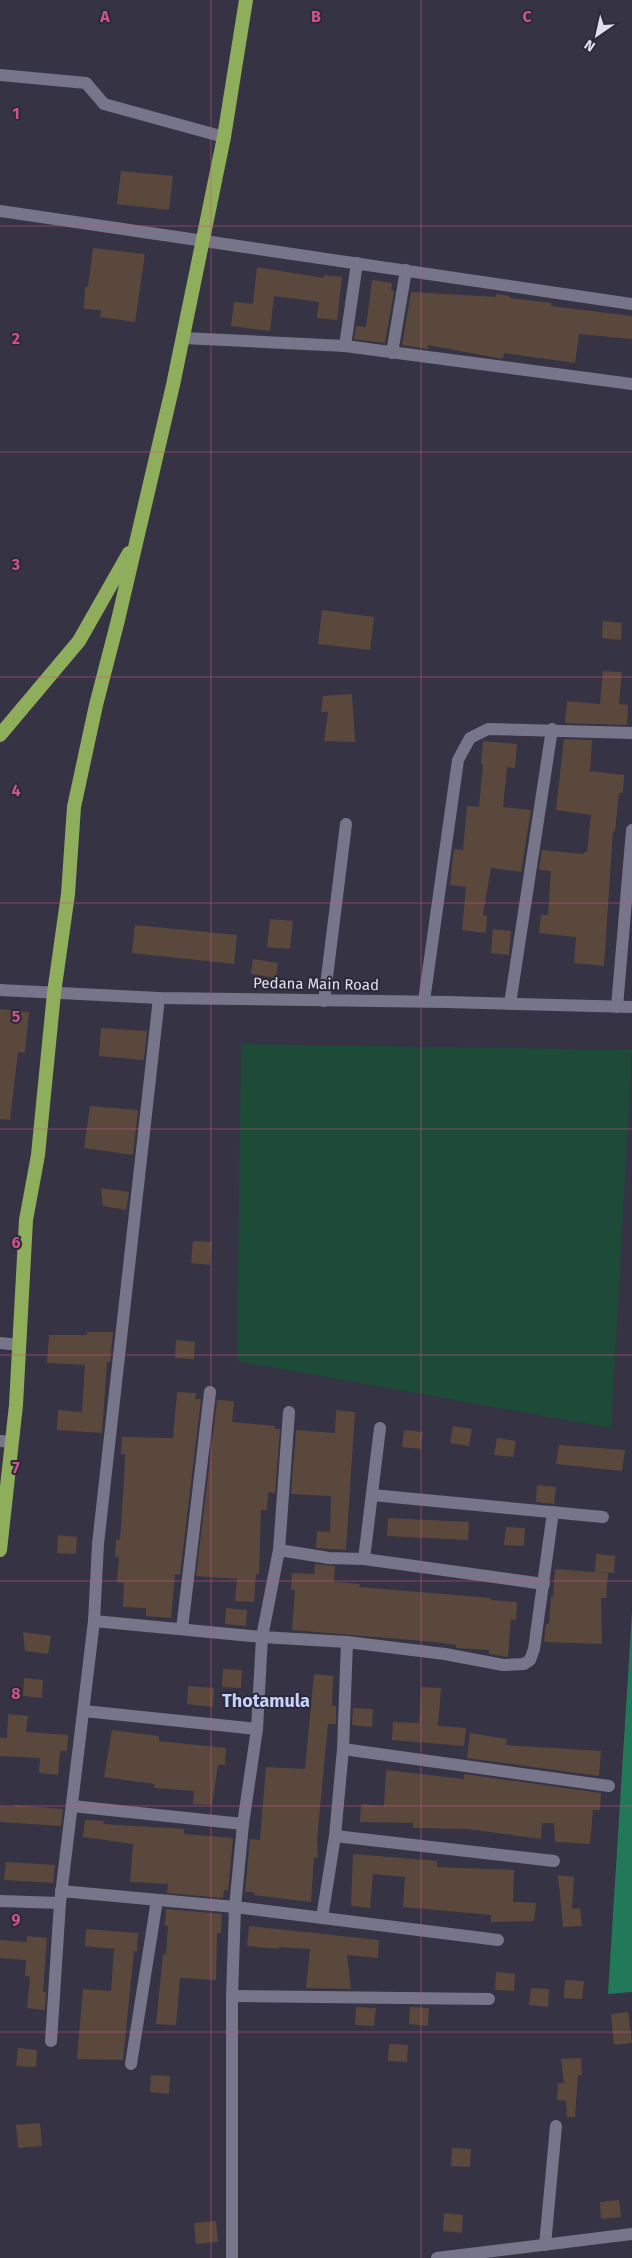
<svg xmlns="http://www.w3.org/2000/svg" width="632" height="2258" viewBox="0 0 632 2258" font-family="'Fira Sans',sans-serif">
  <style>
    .green { fill: #1d4b38 }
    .forest { fill: #227959 }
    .building { fill: #5a483d }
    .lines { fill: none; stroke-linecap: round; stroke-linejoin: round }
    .minor { stroke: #777589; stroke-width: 12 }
    .tertiary { stroke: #777589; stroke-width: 12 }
    .secondary { stroke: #777589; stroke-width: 12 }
    .trunk { stroke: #8fae5c; stroke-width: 14 }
    .grid { fill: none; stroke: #cb5486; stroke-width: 1; stroke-opacity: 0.55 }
    .labels { text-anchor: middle; stroke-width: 4; stroke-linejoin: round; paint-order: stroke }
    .street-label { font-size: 15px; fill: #e1dfeb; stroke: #2c293a }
    .quarter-label { font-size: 18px; font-weight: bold; fill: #c4d2fc; stroke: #2c293a }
    .grid-label { font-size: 16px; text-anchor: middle; font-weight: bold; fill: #cb5486; stroke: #2c293a; stroke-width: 4; stroke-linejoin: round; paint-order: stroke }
  </style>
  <rect width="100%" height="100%" fill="#363345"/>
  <!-- green -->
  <polygon class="green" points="241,1044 632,1050 611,1428 237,1361"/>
  <!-- forest -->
  <polygon class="forest" points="632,1612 632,1992 608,1994"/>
  <!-- building -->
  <g class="building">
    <polygon points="121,171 173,176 169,210 117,204"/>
    <polygon points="93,248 145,254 135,322 100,317 101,310 84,309 85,287 88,287"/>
    <polygon points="257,267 324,278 324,275 342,277 337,320 317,318 319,302 274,296 270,331 231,326 234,302 253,304"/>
    <polygon points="372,280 392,283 391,290 394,291 385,343 354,339 356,326 366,327"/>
    <polygon points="411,292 496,297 496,294 510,296 510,298 551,303 551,306 632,316 632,339 579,334 575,363 504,353 503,359 428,345 428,349 402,345"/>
    <polygon points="322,610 374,617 370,650 318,644"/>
    <polygon points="603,621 622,623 621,640 602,638"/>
    <polygon points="603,671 622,672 619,704 628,705 627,725 565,723 567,701 600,704"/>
    <polygon points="352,694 355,742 324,741 328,712 321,712 323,696"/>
    <polygon points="564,739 592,740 590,771 624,775 623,793 619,793 615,831 613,831 604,966 574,963 576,937 539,933 541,915 548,915 551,871 539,870 542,850 584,854 584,852 587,852 591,815 556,810"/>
    <polygon points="483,741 517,744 515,768 507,767 503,807 531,810 521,872 491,868 483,915 487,916 486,933 462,930 466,887 450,885 454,849 463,850 467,806 479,807 483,765 481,765"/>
    <polygon points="270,919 293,921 290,949 267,947"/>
    <polygon points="135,925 237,935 234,964 132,953"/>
    <polygon points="493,929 511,931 509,955 491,953"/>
    <polygon points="253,959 278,963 276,978 251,974"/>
    <polygon points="0,1009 29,1012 25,1053 18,1052 10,1120 0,1119"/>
    <polygon points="101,1028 147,1031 144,1060 99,1056"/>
    <polygon points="90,1106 138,1110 133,1155 84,1148"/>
    <polygon points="101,1188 129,1192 126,1210 103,1206"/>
    <polygon points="193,1241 212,1242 210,1265 191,1263"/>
    <polygon points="87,1332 113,1332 110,1362 107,1362 102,1433 57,1430 58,1410 82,1412 85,1365 47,1363 49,1335 87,1335"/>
    <polygon points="176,1340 195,1342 194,1359 175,1358"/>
    <polygon points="177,1392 196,1393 195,1399 201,1399 180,1575 175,1574 171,1618 146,1616 146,1608 123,1607 124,1583 117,1582 119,1557 115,1557 116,1539 120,1540 124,1480 125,1454 121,1454 122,1437 173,1438"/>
    <polygon points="217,1400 234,1401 232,1422 275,1426 275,1429 280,1429 275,1493 268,1492 267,1510 261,1510 259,1574 256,1574 254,1602 235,1601 237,1579 196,1576"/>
    <polygon points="336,1410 355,1412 346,1550 316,1548 317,1531 330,1532 331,1496 291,1494 296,1430 335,1433"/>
    <polygon points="453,1426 472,1429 469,1446 450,1443"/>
    <polygon points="404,1430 423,1432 421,1449 402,1447"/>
    <polygon points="497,1438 516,1441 513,1457 494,1455"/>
    <polygon points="559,1445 625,1450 622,1471 556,1464"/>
    <polygon points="537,1485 556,1487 554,1504 536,1502"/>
    <polygon points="388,1518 469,1522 468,1540 387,1536"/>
    <polygon points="506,1527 525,1528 524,1546 504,1545"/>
    <polygon points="58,1535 77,1537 76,1554 57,1553"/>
    <polygon points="596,1554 615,1556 614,1573 595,1572"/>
    <polygon points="315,1564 335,1566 334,1582 360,1584 359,1587 491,1598 491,1600 517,1602 516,1620 511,1619 508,1657 489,1654 489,1650 456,1648 456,1645 435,1642 292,1630 295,1590 291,1590 292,1573 314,1574"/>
    <polygon points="555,1569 608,1573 606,1598 601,1598 602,1644 544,1642 546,1624 549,1624 551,1597 553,1597"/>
    <polygon points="226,1608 247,1610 246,1626 225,1624"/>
    <polygon points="23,1632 51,1636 48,1654 25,1651"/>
    <polygon points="223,1669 242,1670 241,1688 222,1687"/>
    <polygon points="314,1674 333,1676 332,1706 336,1706 336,1724 328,1724 317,1840 318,1858 314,1857 311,1902 254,1895 254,1892 245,1892 250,1839 260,1840 266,1767 305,1769"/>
    <polygon points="24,1678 43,1680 42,1698 23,1696"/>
    <polygon points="188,1686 214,1688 213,1707 187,1704"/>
    <polygon points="421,1687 441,1688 438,1726 466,1728 464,1746 392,1740 393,1722 419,1723"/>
    <polygon points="353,1708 373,1709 372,1727 352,1725"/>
    <polygon points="8,1714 28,1716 26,1732 68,1735 67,1751 60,1751 58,1775 39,1773 40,1758 0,1756 0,1738 7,1738"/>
    <polygon points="112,1730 159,1736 159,1741 226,1748 225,1765 218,1765 212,1805 193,1804 194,1791 154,1788 155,1784 104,1777"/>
    <polygon points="470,1733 507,1739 506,1745 601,1751 599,1776 467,1758"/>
    <polygon points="386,1770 464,1779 464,1774 601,1793 600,1810 593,1810 590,1844 555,1842 554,1823 542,1823 541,1839 467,1829 413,1828 413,1823 360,1822 361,1804 384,1806"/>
    <polygon points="14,1805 63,1809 61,1826 0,1822 0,1806 14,1807"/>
    <polygon points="85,1820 104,1821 103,1824 184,1829 184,1834 233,1838 228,1891 224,1890 223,1898 167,1893 168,1884 130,1882 133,1844 83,1837"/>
    <polygon points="353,1854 437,1861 437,1867 514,1870 513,1902 536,1903 534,1921 491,1922 491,1915 403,1907 405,1877 373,1874 370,1908 351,1906"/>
    <polygon points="6,1862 55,1865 53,1883 4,1880"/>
    <polygon points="558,1875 574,1877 572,1909 580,1908 582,1926 563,1927"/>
    <polygon points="166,1909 222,1914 221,1933 217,1933 216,1980 180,1978 176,2025 156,2024 163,1954 166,1955 168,1926 165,1926"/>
    <polygon points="249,1926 379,1940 378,1958 347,1955 351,1989 306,1988 310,1949 279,1947 279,1949 247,1946"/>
    <polygon points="86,1929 138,1933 137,1951 134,1951 123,2060 77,2059 83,1989 111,1991 114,1949 85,1946"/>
    <polygon points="27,1936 47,1938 43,1992 46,1992 45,2010 27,2008 30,1977 25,1976 26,1960 0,1958 0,1940 27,1942"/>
    <polygon points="496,1972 515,1974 514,1991 495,1990"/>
    <polygon points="565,1980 584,1981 582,1999 564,1998"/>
    <polygon points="531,1988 549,1989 548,2007 529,2005"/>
    <polygon points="356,2007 376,2008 374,2026 355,2025"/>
    <polygon points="410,2007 429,2008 428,2026 409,2024"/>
    <polygon points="628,2012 632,2043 614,2045 611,2014"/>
    <polygon points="389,2044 408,2045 407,2062 388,2061"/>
    <polygon points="18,2048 37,2050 36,2067 16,2066"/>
    <polygon points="581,2058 582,2075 578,2075 575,2117 567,2117 566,2101 557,2100 558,2083 564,2083 561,2059"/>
    <polygon points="151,2075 170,2076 169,2094 150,2092"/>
    <polygon points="40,2123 42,2146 18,2148 16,2125"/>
    <polygon points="452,2148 471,2149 470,2167 451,2166"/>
    <polygon points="619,2200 621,2217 601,2219 600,2202"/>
    <polygon points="444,2213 463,2215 462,2233 443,2231"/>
    <polygon points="216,2221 218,2242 196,2244 194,2223"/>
  </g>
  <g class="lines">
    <!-- minor -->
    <g class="minor">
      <polyline points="0,75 86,83 104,104 224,137"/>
      <polyline points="0,211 632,304"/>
      <polyline points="183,338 345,346 632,384"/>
      <polyline points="345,346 357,263"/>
      <polyline points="392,353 406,270"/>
      <polyline points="324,1001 346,824"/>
      <polyline points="424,1001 458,760 470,738 488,729 632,733"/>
      <polyline points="510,1004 552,729"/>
      <polyline points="617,1007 632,830"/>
      <polyline points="0,1343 20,1345"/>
      <polyline points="0,1441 12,1442"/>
      <polyline points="372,1495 603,1517"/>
      <polyline points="279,1550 329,1558 364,1559 380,1428"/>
      <polyline points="364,1559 544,1584"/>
      <polyline points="94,1621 262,1637 347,1642 445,1654 503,1665 524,1664 530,1660 534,1649 553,1512"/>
      <polyline points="182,1629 210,1392"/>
      <polyline points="84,1711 257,1729"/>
      <polyline points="343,1749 609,1786"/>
      <polyline points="72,1806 243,1824"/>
      <polyline points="335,1836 554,1861"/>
      <polyline points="61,1891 235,1907 498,1940"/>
      <polyline points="0,1901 60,1903"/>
      <polyline points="322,1918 335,1836 343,1749 347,1642"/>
      <polyline points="232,1996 489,1999"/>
      <polyline points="51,2041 60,1903 94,1621 98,1544 159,998"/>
      <polyline points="131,2064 157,1900"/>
      <polyline points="545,2245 556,2126"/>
      <polyline points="232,2258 232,1996 235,1907 243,1824 257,1729 262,1637 279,1550 289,1412"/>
    </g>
    <!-- tertiary -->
    <polyline class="tertiary" points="437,2258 632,2234"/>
    <!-- secondary -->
    <polyline class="secondary" points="0,990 159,998 447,1002 632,1007"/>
    <!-- trunk -->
    <g class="trunk">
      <polyline points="0,735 79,641 129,553"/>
      <polyline points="0,1550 16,1405 26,1220 38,1155 54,993 68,894 74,807 96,705 118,620 173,385 224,137 246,0"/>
    </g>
  </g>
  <!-- grid -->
  <path class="grid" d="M211,0V2258M421,0V2258M0,226H632M0,452H632M0,677H632M0,903H632M0,1129H632M0,1355H632M0,1581H632M0,1806H632M0,2032H632"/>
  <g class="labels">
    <!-- street labels -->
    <g class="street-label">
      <text transform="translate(316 984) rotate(1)" y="5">Pedana Main Road</text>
    </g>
    <!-- quarter labels -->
    <g class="quarter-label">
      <text x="266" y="1707">Thotamula</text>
    </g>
  </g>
  <g class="grid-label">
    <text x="105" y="22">A</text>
    <text x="316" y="22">B</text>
    <text x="527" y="22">C</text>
    <text x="16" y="119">1</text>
    <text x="16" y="344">2</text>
    <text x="16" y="570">3</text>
    <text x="16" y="796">4</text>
    <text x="16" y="1022">5</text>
    <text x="16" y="1248">6</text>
    <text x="16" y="1473">7</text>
    <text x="16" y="1699">8</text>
    <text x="16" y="1925">9</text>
  </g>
  <!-- north arrow -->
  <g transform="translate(597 35) rotate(214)" stroke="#2c293a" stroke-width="4" paint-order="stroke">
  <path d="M0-4L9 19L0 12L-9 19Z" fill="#e1dfeb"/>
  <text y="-8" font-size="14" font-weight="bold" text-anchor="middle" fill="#e1dfeb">N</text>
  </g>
</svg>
